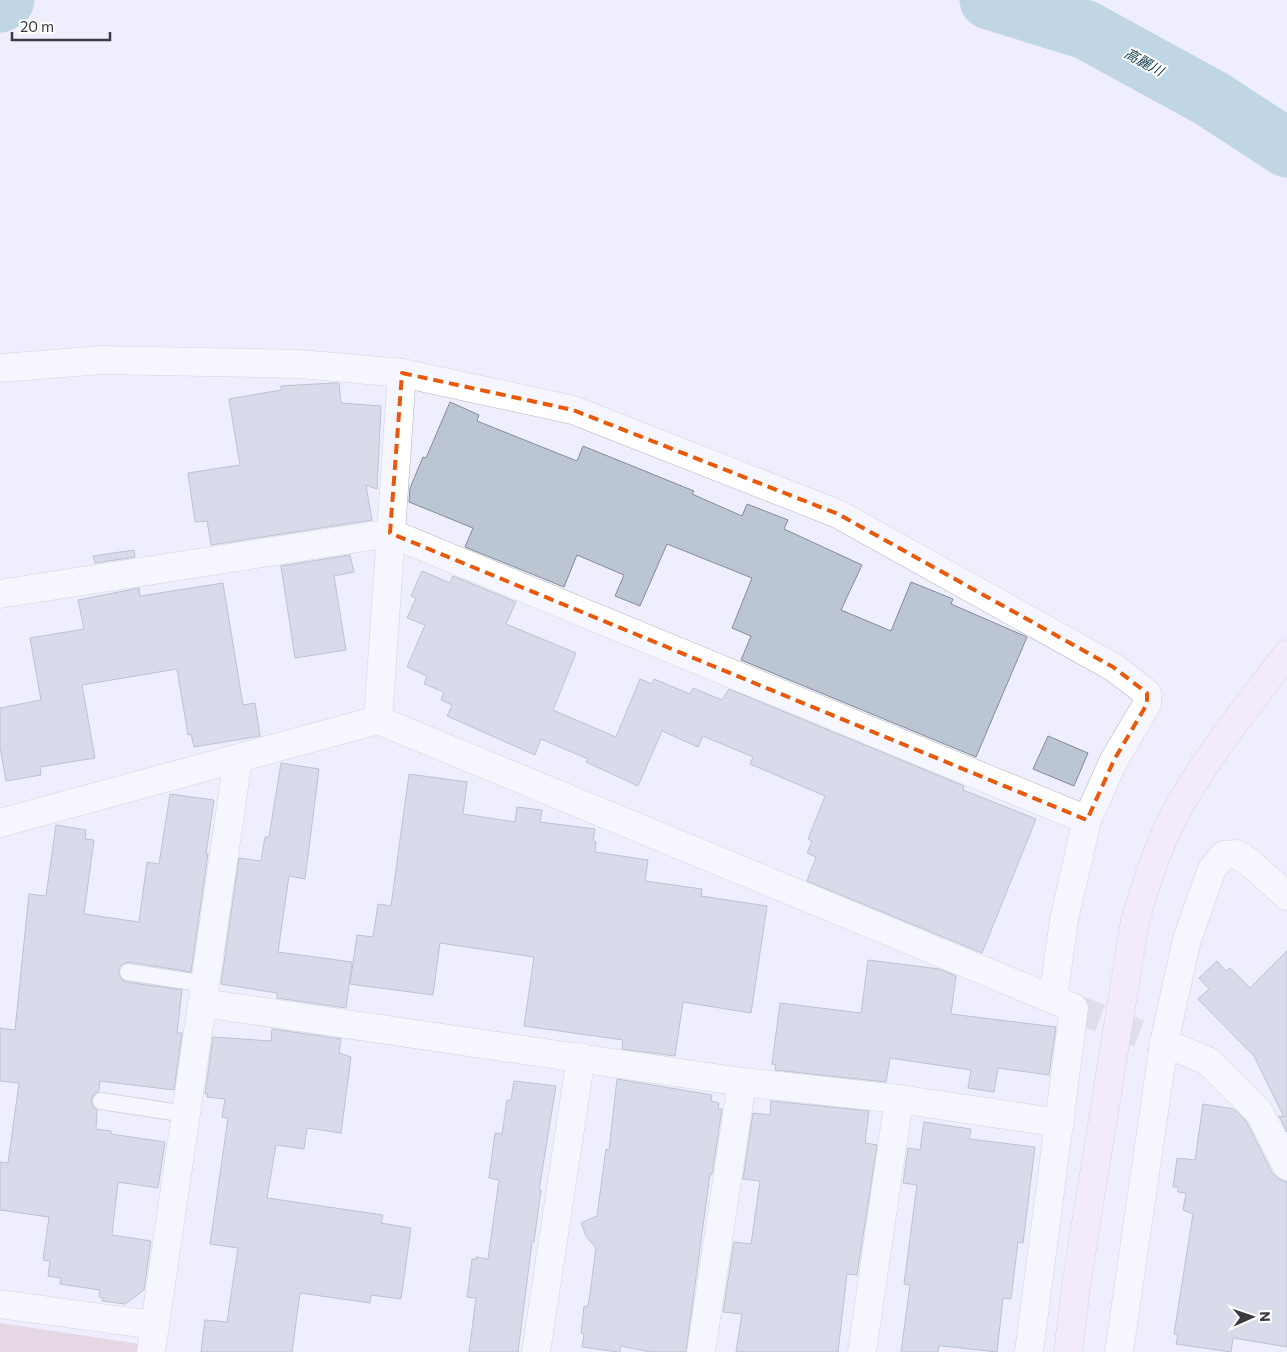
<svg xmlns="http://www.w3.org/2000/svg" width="1287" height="1352" viewBox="0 0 1287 1352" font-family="Commissioner,'Noto Sans JP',sans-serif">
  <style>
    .green { fill: #dbbbc6 }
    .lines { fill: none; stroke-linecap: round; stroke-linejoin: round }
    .river { stroke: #89b8c8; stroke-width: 59 }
    .building { fill: #bcc6d2; stroke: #828b97 }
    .street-tunnel { stroke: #cbcad8; stroke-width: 28; stroke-dasharray: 28 14; stroke-linecap: butt }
    .lane-casing { stroke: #b2b1c0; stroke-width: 18 }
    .street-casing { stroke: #b2b1c0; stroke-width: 29 }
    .secondary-casing { stroke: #b2b1c0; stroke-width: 29 }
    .lane { stroke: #fff; stroke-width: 16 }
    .street { stroke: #fff; stroke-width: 28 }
    .secondary { stroke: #f8e4fb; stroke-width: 28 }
    .marked { fill: none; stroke: #e8590c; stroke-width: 4; stroke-dasharray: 10 6; stroke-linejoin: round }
    .labels { text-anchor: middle; stroke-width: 4; stroke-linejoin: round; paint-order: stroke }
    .water-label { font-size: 14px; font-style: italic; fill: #18424f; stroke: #fff }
  </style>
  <rect width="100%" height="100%" fill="#efeefe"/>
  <!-- green -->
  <polygon class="green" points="0,1323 140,1344 139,1352 0,1352"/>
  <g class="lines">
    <!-- river -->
    <g class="river">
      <polyline points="989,0 1086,30 1212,99 1287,148"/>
      <polyline points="0,3 5,0"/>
    </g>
  </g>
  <!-- building -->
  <g class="building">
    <polygon points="333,383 339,383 341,403 381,406 377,489 366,485 372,520 211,545 207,521 195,522 188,473 240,465 229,399 281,390 281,386"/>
    <polygon points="450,402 479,415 477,421 577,461 583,446 694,491 692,494 742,516 747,504 788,520 784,529 862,565 841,610 891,631 911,582 953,599 951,604 1027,637 976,757 741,660 751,636 732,628 752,578 667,544 640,606 615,596 624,575 577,555 564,587 465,547 473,528 409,502 410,488 423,457 426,458"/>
    <polygon points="134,550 135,557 95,563 93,556"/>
    <polygon points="350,555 354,572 334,576 346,650 295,658 281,566"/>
    <polygon points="422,571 450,583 453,576 516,602 506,624 576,653 553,710 616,737 640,679 652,684 654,679 690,694 693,688 722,700 729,689 964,786 963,790 1036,819 982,953 807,881 816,857 807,853 812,841 808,839 825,796 750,764 753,757 703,736 698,747 662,731 638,786 586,762 588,759 541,739 535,755 447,716 452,705 441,700 444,692 424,684 427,676 407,667 425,625 407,618 416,598 411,596"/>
    <polygon points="223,583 243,705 255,703 260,736 194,747 191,734 188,735 177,669 82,685 95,758 40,767 41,775 6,781 0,747 0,708 41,700 30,638 84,629 78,600 139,588 140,596"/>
    <polygon points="1048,736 1088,753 1074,786 1033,769"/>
    <polygon points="281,763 319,769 305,879 289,876 278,952 352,962 346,1008 277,998 277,993 221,984 239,858 261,861 265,837 269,837"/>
    <polygon points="409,774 467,782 463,814 515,822 517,807 542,810 540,822 595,829 593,841 596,842 595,852 648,860 645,881 702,889 701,896 767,906 751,1013 683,1002 675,1056 622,1049 623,1040 524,1026 534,957 440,943 433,995 350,984 357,935 373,937 378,904 391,906"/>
    <polygon points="170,794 214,800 206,854 208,854 191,972 129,962 121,965 118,971 121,979 126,982 182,990 177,1033 182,1033 174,1090 100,1081 99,1091 94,1094 91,1100 92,1105 97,1110 96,1129 111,1131 111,1134 165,1142 158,1188 118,1182 112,1235 151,1241 144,1290 125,1304 102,1301 103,1298 99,1297 100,1290 60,1284 61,1278 48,1276 50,1261 43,1260 49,1217 0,1210 0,1162 8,1163 19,1083 0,1081 0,1028 15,1030 29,894 46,896 56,825 86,830 85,839 94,840 84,914 139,922 147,862 159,864"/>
    <polygon points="1287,951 1287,1132 1279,1116 1284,1117 1254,1056 1198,999 1209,989 1199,978 1217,961 1226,971 1230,968 1250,988"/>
    <polygon points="868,960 939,969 956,976 951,1014 1056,1027 1049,1075 998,1068 994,1092 968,1088 971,1070 890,1058 886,1082 775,1070 776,1065 772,1064 780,1003 861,1013"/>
    <polygon points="272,1029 341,1039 339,1053 351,1057 341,1133 307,1128 304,1149 276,1145 267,1198 383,1215 381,1223 411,1228 401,1299 371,1295 370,1303 300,1293 292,1352 201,1352 205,1320 227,1322 238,1248 210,1244 228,1118 222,1117 225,1099 207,1097 208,1094 205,1094 213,1037 271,1041"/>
    <polygon points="617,1079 712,1095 711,1101 719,1103 718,1109 722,1109 712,1174 710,1174 686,1352 650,1352 621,1346 620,1352 617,1352 582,1347 584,1334 581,1333 584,1306 587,1307 589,1301 596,1248 586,1236 581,1223 597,1216 606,1149 609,1150"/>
    <polygon points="514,1081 556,1086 539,1190 541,1190 534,1242 532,1242 518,1352 469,1352 476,1298 467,1297 472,1259 476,1260 476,1257 488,1259 499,1180 489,1178 495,1133 502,1134 507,1100 511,1100"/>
    <polygon points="771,1101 869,1111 865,1143 877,1145 857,1275 847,1274 838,1352 736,1352 742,1314 723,1312 734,1242 751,1244 760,1181 743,1179 753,1113 770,1115"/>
    <polygon points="1203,1104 1234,1109 1246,1121 1273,1174 1279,1179 1287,1182 1287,1347 1233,1338 1231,1352 1176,1344 1178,1334 1174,1334 1193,1214 1183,1210 1186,1193 1178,1192 1178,1187 1173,1187 1177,1158 1195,1160"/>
    <polygon points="924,1122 971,1129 969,1139 1035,1147 1023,1243 1018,1242 1011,1299 1003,1298 997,1352 942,1346 939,1346 938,1352 901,1352 910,1285 904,1284 917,1185 903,1183 908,1148 920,1150"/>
  </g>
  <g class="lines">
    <!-- street-tunnel -->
    <polyline class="street-tunnel" points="1074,1008 1164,1043"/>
    <!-- lane casing -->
    <g class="lane-casing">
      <g id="lane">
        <polyline points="128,972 206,984"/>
        <polyline points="101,1101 186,1114"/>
      </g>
    </g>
    <!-- street casing -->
    <g class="street-casing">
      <g id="street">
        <polyline points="0,368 102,360 300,364 402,373 573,410 838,514 1113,667 1147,693 1147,704 1114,760 1087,820"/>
        <polyline points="0,594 390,533 1087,820 1064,920 1053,999"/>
        <polyline points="378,720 402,373"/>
        <polyline points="0,823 378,720 1074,1008 1029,1352"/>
        <polyline points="203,1003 742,1082 899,1099 1060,1123"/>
        <polyline points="1164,1043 1208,1061 1259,1112 1287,1166"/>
        <polyline points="0,1304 154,1325"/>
        <polyline points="151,1352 238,759"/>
        <polyline points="536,1352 581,1057"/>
        <polyline points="701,1352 742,1082"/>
        <polyline points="862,1352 899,1099"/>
        <polyline points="1119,1352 1164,1043 1187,939 1212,869 1224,855 1236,854 1249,862 1287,896"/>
      </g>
    </g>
    <!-- secondary casing -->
    <g class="secondary-casing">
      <path id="secondary" d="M1068,1352L1077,1279L1135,921C1146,884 1157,848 1175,814C1206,756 1248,706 1287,654"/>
    </g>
    <!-- lane -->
    <use href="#lane" class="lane"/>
    <!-- street -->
    <use href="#street" class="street"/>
    <!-- secondary -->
    <use href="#secondary" class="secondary"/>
  </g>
  <!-- marked area -->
  <path d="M0 0H1287V1352H0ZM402,373L573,410L838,514L1113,667L1147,693V704L1114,760L1087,820L390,533Z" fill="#efeefe" fill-opacity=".55" fill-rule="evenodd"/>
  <path class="marked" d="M402,373L573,410L838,514L1113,667L1147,693V704L1114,760L1087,820L390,533Z"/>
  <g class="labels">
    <!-- water labels -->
    <g class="water-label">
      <text transform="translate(1144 62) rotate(29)" y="5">高麗川</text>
    </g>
  </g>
  <!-- north arrow -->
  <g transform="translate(1252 1317) rotate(88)" stroke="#ffffff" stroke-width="4" paint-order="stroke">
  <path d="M0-4L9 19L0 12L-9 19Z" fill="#3b3a40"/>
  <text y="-8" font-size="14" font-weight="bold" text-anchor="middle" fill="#3b3a40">N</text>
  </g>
  <!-- scale -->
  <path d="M12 32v8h98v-8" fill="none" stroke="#3b3a40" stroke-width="2.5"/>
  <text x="20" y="32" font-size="15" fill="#3b3a40" stroke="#ffffff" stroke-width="4" paint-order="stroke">20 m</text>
</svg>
